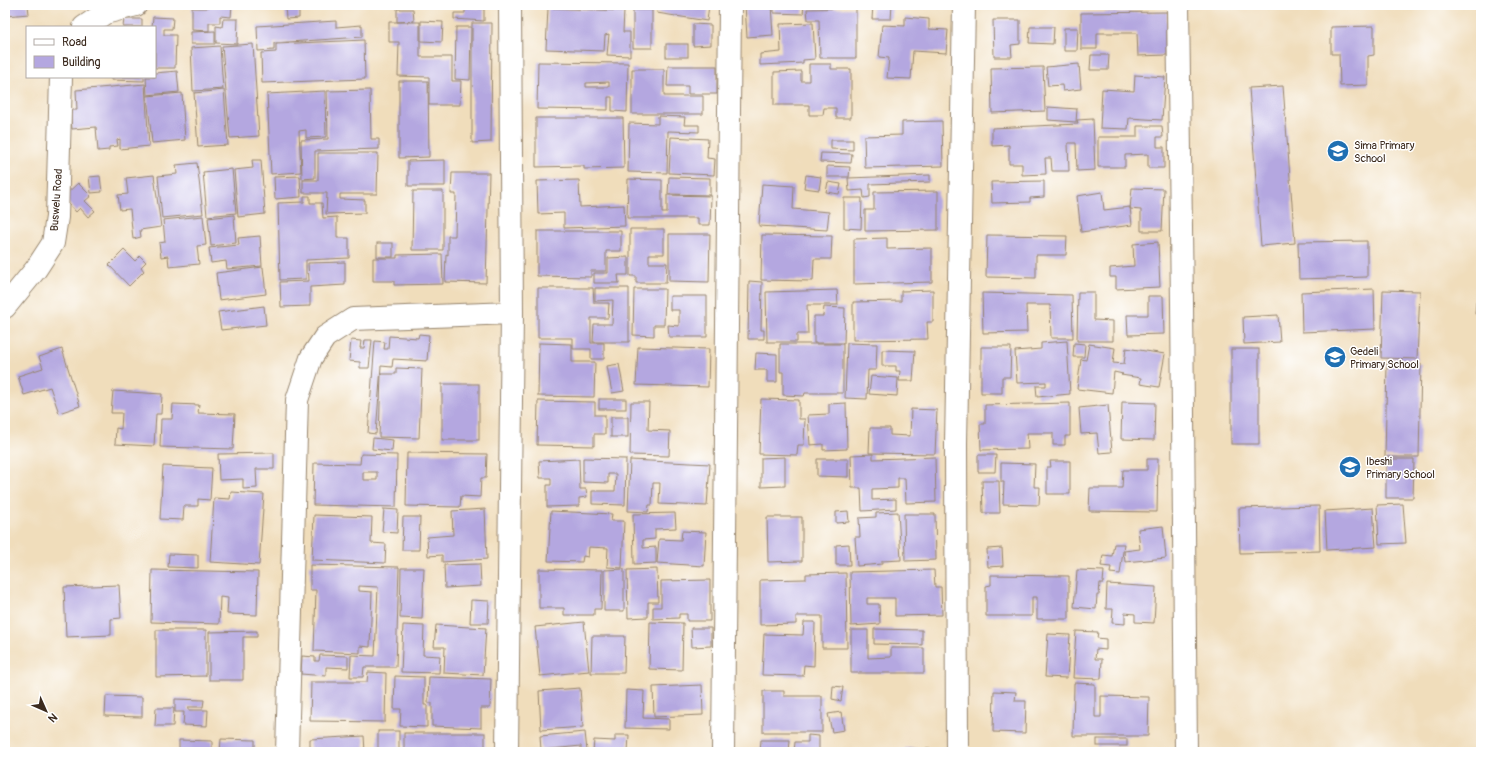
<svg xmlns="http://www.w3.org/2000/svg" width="1486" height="757" viewBox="0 0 1486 757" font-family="Pangolin,sans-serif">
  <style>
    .building { fill: #b4a7e0; fill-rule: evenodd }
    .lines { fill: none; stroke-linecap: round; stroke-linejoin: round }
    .minor-casing { stroke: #96846c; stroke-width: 24 }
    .minor { stroke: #fff; stroke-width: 22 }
    .labels { text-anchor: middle; stroke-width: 3; stroke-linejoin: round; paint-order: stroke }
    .poi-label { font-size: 11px; fill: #3b2a1e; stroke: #fff; text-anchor: start }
    .street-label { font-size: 11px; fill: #3b2a1e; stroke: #fff }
  </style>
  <rect width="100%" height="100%" fill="#fff"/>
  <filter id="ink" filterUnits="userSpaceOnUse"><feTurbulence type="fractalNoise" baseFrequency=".025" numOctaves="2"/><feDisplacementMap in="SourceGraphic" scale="8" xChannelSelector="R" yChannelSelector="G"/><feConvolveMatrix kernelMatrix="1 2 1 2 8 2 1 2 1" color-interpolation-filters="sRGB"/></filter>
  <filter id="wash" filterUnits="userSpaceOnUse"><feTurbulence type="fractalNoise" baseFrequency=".012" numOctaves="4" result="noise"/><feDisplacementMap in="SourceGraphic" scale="16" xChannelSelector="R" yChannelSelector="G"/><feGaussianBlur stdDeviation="0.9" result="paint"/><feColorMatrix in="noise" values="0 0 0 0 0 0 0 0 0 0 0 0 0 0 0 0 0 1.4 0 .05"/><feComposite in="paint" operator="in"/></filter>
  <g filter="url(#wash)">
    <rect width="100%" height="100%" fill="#f0ddbb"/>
    <g id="blocks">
      <!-- building -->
      <g class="building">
        <polygon points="5,5 28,5 29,14 5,16"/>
        <polygon points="208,5 232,5 231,17 220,16 220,23 209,23 209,31 192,30 192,8 207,8"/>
        <polygon points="285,5 299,5 299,18 286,19"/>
        <polygon points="658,5 709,5 707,21 657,13"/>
        <polygon points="745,5 771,5 773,35 747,37"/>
        <polygon points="774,5 804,5 803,14 774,13"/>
        <polygon points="873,5 892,5 891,19 872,19"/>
        <polygon points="465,7 484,9 484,21 454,19 454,13 465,13"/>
        <polygon points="548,8 624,11 623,32 630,32 630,56 607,55 609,34 605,35 604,51 546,49"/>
        <polygon points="856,8 856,58 820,58 819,20 808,20 807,9"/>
        <polygon points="397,9 413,9 414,21 397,22"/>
        <rect x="633" y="10" width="19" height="38"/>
        <polygon points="1167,12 1167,55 1138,56 1137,33 1097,33 1097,49 1081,49 1081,13"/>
        <polygon points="153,17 173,18 172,29 164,29 164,35 176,35 175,68 155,68 155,27 152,27"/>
        <polygon points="905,17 929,19 929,29 948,30 946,53 913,51 911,79 887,78 889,58 879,57 882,25 905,26"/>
        <polygon points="124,19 142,19 142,27 123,27"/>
        <polygon points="223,19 238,19 237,44 216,43 216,26 222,27"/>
        <polygon points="993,20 1020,20 1020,44 1011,45 1012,57 994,57"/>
        <polygon points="336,21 336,27 362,25 362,37 274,43 274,50 258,51 257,26"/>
        <polygon points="421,21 443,22 442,42 421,41"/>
        <polygon points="389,22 420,22 420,57 452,57 452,81 461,81 460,105 429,105 429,77 398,76 399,42 389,42"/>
        <polygon points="472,23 492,23 491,142 472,143"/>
        <polygon points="813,23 815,59 803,60 803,63 760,65 760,54 781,52 780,24"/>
        <polygon points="693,24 711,25 711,45 693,46"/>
        <polygon points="1374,26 1374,55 1368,56 1368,85 1340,86 1339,54 1331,54 1331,27"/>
        <polygon points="456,27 471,27 470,80 455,79"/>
        <polygon points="1030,27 1054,27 1053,44 1029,43"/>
        <polygon points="1064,28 1078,28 1077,51 1064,51"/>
        <polygon points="215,31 215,44 191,44 191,32"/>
        <polygon points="364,40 365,79 262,83 261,53 276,52 276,44"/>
        <polygon points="253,44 259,136 230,138 222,46"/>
        <rect x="666" y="44" width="22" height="13"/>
        <polygon points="220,46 223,89 193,91 191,48"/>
        <polygon points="1091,55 1109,55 1108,70 1090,70"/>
        <path d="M538,62L628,63L627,112L612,111V97H608V110L537,109ZM609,82V87H586V83Z"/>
        <polygon points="809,64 831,64 831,69 851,69 851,118 836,118 836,108 824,108 823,115 809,115 809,105 774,105 774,72 801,71 801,81 809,81"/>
        <polygon points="1079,64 1081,89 1063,91 1062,85 1048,86 1046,67"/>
        <polygon points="668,66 717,66 717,94 688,94 688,86 667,86"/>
        <polygon points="1043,67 1045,111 992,113 991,68"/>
        <polygon points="632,69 664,69 664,96 703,96 703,114 632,114"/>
        <polygon points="177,71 179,92 147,95 146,77 155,77 155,73"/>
        <polygon points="1135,75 1165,77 1162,120 1129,118 1128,129 1100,128 1102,89 1134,91"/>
        <polygon points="111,77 144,77 144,81 111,80"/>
        <polygon points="399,81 428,81 429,157 399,158"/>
        <polygon points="145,84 149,146 120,149 120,139 117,140 118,146 109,147 109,150 98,151 96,127 72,129 70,110 77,110 76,90"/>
        <polygon points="1283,86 1295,243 1261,246 1249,88"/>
        <polygon points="224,90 228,145 198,147 194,93"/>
        <polygon points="370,90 371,139 379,139 379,149 315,151 315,178 302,179 301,140 328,139 327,91"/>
        <polygon points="325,91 326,137 306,138 306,130 299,131 301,172 271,174 267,94"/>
        <polygon points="182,93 185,140 152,143 147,96"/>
        <polygon points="1048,107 1077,109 1076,122 1048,120"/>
        <polygon points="658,116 685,117 684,125 699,125 699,132 668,131 667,173 628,172 629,123 658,124"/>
        <polygon points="536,118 623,118 624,168 584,169 584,166 536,167"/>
        <polygon points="1093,119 1095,170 1077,171 1076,143 1068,143 1069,171 1052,171 1051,158 1045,158 1046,174 1022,175 1022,164 1009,164 1009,145 992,146 992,128 1078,124 1077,120"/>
        <polygon points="942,121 943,166 865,168 864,136 902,135 902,122"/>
        <polygon points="1137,126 1162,126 1163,137 1157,137 1157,147 1164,147 1164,168 1148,168 1148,154 1125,155 1125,167 1098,167 1098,137 1137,137"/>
        <polygon points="671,137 708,139 707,158 715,159 714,175 669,173"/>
        <polygon points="831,140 853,140 853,150 831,149"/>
        <polygon points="318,153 378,153 377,194 340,194 340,199 365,200 365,213 326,214 327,193 303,193 303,180 318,180"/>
        <polygon points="821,153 852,154 851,163 820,162"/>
        <polygon points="252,160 261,160 265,214 238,217 234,170 253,168"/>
        <polygon points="445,160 445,186 408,186 408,161"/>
        <polygon points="197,163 203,214 162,218 158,176 177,174 176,165"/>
        <polygon points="827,166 850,167 849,177 827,177"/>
        <polygon points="232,169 236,213 207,216 203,172"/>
        <polygon points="452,173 489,173 486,283 445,282 446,254 448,255 448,236 455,236 456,194 451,194"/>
        <polygon points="154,175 161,227 140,230 141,237 133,239 130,209 120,210 118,195 128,194 126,178"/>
        <polygon points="806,175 821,177 819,190 804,188"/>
        <polygon points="930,175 930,182 870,184 870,197 864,198 863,190 849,191 848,178"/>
        <polygon points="100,176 102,192 91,193 89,177"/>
        <polygon points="300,176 301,197 275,199 274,177"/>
        <polygon points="669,177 710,178 710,195 668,194"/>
        <polygon points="628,179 662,180 662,213 667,213 667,195 711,196 710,225 698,225 698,218 627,218"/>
        <polygon points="579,180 580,207 624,205 625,226 564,228 564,213 538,214 537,181"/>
        <polygon points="1044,181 1044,197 1030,198 1030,202 992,203 991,182"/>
        <polygon points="828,182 841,184 839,194 826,192"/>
        <polygon points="78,183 91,196 85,201 95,211 88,217 80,208 76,212 63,197"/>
        <polygon points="762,184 794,186 793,209 829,212 827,230 759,226"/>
        <polygon points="1132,188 1164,189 1162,231 1141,231 1141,210 1130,209"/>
        <polygon points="413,191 443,191 443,250 412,250"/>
        <polygon points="938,191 938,230 865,231 865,210 874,210 874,192"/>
        <polygon points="1102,192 1104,210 1130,207 1132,225 1081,232 1077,196"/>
        <polygon points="304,196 310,196 310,203 322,203 323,218 337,217 337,238 349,238 349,258 306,260 306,279 280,280 278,203 304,202"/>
        <polygon points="844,198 862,198 861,229 844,228"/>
        <polygon points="234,215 236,243 211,246 208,218"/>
        <polygon points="203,216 206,245 197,246 199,264 169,267 168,256 161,257 159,243 165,242 163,220"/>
        <polygon points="630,229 664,229 664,254 649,254 649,263 667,263 666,283 636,283 636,276 630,276"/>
        <polygon points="537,231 621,231 621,251 606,251 606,271 591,271 591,277 537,276"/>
        <polygon points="669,234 710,234 709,282 669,281"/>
        <polygon points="762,235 832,236 831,259 814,259 813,281 761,280"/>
        <polygon points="987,235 1067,236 1066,255 1036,255 1036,278 986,277"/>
        <polygon points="260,236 262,266 227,269 226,261 211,263 209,248 239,245 238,238"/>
        <polygon points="887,238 887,249 932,248 932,282 854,284 854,239"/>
        <polygon points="1367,241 1367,277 1299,279 1298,242"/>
        <polygon points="1158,242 1160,287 1116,289 1116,277 1110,277 1110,268 1134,266 1133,244"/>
        <rect x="377" y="243" width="16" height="14"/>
        <polygon points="124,250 135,261 140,256 146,262 141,267 144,271 129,286 109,265"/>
        <polygon points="442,254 443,284 394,285 394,281 373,281 373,258 397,258 397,255"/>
        <polygon points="628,257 628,275 618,275 619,283 594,283 594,273 608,273 608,258"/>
        <polygon points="345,262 345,285 310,287 310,306 281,307 280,282 309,281 308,263"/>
        <polygon points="263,267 266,294 219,300 216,273"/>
        <polygon points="749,281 762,282 761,330 764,330 764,339 748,339"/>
        <polygon points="538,288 593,288 594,303 609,303 608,318 591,318 591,343 604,343 604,359 591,359 591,349 573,349 573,338 538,338"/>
        <polygon points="595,288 629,288 629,342 593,342 594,324 612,324 613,300 595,301"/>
        <polygon points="634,289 665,289 664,325 654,325 654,336 633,335"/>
        <polygon points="1374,289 1375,329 1302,332 1301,292"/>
        <polygon points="837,290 838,305 807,305 808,334 797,334 797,342 767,342 766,292"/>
        <polygon points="933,290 933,322 927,322 928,339 853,340 853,302 901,301 901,291"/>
        <polygon points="1383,290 1420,291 1417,359 1381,358"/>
        <polygon points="1078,292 1094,292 1094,320 1113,321 1113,341 1077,341"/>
        <polygon points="982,293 1072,295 1073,338 1051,338 1050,305 1026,305 1027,332 983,333"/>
        <polygon points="670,296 707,296 707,337 669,337 668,325 679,326 679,310 670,310"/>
        <polygon points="1148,296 1163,296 1164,334 1128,335 1127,315 1148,315"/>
        <polygon points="1476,302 1481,302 1481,315 1475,314"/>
        <polygon points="264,306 266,325 221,330 218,312"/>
        <polygon points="824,307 845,308 844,343 814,343 814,316 823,316"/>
        <polygon points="1278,315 1280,342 1244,344 1243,317"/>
        <polygon points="419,334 429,335 427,361 393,359 392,367 381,366 376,434 368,433 375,341 385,342 384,349 388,349 389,336 418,338"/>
        <polygon points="351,340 361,341 360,348 364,348 365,340 372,340 369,368 360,368 360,362 349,361"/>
        <polygon points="1067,341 1070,394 1037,397 1036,386 1046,386 1046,382 1017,383 1015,351 1041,349 1041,343"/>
        <polygon points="539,343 572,344 572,362 595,362 594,397 538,396"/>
        <polygon points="847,343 877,344 876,370 868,370 867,399 845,398"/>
        <polygon points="1074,343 1085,344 1084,357 1073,357"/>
        <polygon points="780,344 843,344 843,393 805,393 804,396 783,395 783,372 780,372"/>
        <polygon points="1089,344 1115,348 1113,363 1124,364 1126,348 1165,354 1159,387 1140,384 1141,378 1121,375 1123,374 1114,372 1112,393 1077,389 1081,359 1086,360"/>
        <polygon points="638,347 709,349 708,387 636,385"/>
        <polygon points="981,347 1011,347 1010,377 1002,377 1002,393 981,393"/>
        <polygon points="62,349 80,406 59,413 50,387 24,395 18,376 43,368 39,357"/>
        <rect x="1231" y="349" width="28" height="95"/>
        <polygon points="882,350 915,351 913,381 899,381 900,371 896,371 896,366 882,366"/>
        <polygon points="756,353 777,354 777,382 767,382 767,370 755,370"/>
        <polygon points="619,364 624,391 612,393 607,366"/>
        <polygon points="1387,364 1421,364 1419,457 1385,457"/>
        <polygon points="396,368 422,369 419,438 379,437 381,374 396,374"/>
        <polygon points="871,376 898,378 897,396 869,394"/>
        <rect x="442" y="384" width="37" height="56"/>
        <polygon points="113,391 162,394 161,414 156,414 154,446 115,444 116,428 121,429 122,413 111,413"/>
        <rect x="599" y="399" width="27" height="10"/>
        <polygon points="761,399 799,400 799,419 805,419 804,445 798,445 797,455 759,454"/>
        <polygon points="538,401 595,402 595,415 605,415 605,434 594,434 594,446 537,445"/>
        <polygon points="631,402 649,402 648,430 670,431 669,456 630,455"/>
        <polygon points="1122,402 1155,403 1154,440 1121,439"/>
        <polygon points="846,403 847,449 823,450 823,444 810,445 808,415 829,414 829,404"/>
        <polygon points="1070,403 1070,436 1065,436 1065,445 1053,445 1053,433 1027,433 1028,449 981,450 980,424 985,424 985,405"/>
        <polygon points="173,404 199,405 198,413 235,414 233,449 160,447 161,419 172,419"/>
        <polygon points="1108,405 1112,452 1099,453 1097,433 1081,434 1079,408"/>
        <polygon points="911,409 937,410 935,454 869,453 870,428 890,428 890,435 910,436"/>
        <rect x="611" y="417" width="17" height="20"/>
        <polygon points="373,438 393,440 392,451 372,449"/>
        <polygon points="274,453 274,469 256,469 257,488 243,489 243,479 219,480 218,454"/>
        <polygon points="407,453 487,454 486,478 481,478 480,497 461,496 460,507 406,506"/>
        <path d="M361,454L397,455L396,507L313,505L314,463L360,464ZM363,472H377V480H363Z"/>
        <polygon points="873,454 873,459 935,457 936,502 906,503 905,478 898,478 898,488 872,489 872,500 896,499 896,509 862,511 861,488 852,488 851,455"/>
        <polygon points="978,455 996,455 995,472 978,472"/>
        <polygon points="785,457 785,486 761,487 761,458"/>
        <polygon points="583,458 626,459 625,505 592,504 592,491 615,491 616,474 608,474 608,483 583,482"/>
        <polygon points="579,459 580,489 586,489 587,497 579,498 579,506 547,507 547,485 551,485 551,478 540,478 539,461"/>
        <polygon points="817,459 848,459 848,477 817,476"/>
        <polygon points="1147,459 1158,459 1157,512 1089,511 1090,488 1122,488 1123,470 1147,470"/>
        <polygon points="1386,459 1414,459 1413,498 1386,498"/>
        <polygon points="630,460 710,464 707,506 659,504 660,483 653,483 652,505 649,505 648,512 628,511"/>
        <polygon points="1050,461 1070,461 1070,494 1047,494 1047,467 1051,467"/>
        <polygon points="1001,463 1035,464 1034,487 1040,487 1039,505 1003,504 1004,482 1001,482"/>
        <polygon points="163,466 212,468 210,500 198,499 198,506 184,506 183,520 160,519"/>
        <polygon points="982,481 999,481 1000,513 983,513"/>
        <polygon points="231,492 264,494 259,565 210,562 214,498 230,499"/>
        <polygon points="1403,504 1406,543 1379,544 1377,505"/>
        <polygon points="1319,506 1320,551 1240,553 1239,508"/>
        <polygon points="1373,508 1376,547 1327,550 1325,511"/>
        <polygon points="384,509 398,510 397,533 382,532"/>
        <polygon points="485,509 487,559 442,562 442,555 428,556 427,537 453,535 452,511"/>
        <polygon points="551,511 612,514 611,521 624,521 622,568 607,567 608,548 589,547 588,557 583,556 582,562 548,561"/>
        <polygon points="848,511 849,522 836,523 836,512"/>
        <polygon points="898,512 901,560 882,561 882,564 857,566 855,537 860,537 859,518 876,517 876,513"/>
        <polygon points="675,513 676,528 655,529 655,539 643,540 643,548 656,547 656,563 634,564 633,514"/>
        <polygon points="904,514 935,514 936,560 905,561"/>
        <polygon points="314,515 372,517 371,543 386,544 385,563 312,560"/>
        <polygon points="403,517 420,517 419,550 402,550"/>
        <polygon points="767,517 802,517 802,561 768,562"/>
        <polygon points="1163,526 1166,558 1125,562 1124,551 1140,549 1138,529"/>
        <polygon points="682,531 706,532 704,566 657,563 659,539 681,540"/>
        <polygon points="849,544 850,565 836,565 836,545"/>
        <polygon points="1114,544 1124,544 1120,574 1110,573 1111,567 1101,566 1103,555 1112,556"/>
        <polygon points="1002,548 1003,566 988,567 987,549"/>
        <polygon points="169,554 198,555 198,568 168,567"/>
        <polygon points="480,564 481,586 445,588 444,565"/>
        <polygon points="310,565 399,567 396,667 364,667 363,677 350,677 351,655 375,656 378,587 359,586 359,591 372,592 370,647 360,646 360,653 314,651 316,590 310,590"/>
        <polygon points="401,568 424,568 422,619 400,618"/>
        <polygon points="539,569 602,570 601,609 594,609 594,615 564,615 564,608 539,608"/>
        <polygon points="624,569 624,611 604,611 604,570"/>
        <polygon points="657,569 658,602 648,602 648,617 628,618 627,570"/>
        <polygon points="152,570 258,572 257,615 227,614 228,598 220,597 219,624 151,622"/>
        <polygon points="934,570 935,587 941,587 942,615 895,616 895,598 867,598 867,604 879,604 880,624 851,626 850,572"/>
        <polygon points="1077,570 1104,571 1103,583 1100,583 1099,595 1097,595 1096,609 1074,607"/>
        <polygon points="846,573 847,648 822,648 822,616 796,616 796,624 760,625 760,580 806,579 806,574"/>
        <polygon points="991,575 1069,576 1069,619 1037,619 1037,597 1032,597 1032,616 986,616 986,586 991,585"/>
        <polygon points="710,580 710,621 687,621 687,614 679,614 679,618 653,619 653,607 661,607 661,581"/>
        <polygon points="1107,584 1156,587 1154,623 1135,622 1135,614 1125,613 1125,624 1112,623 1113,609 1106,609"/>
        <polygon points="119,585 121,618 111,619 111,635 66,637 64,587"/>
        <polygon points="471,600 489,601 488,623 470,623"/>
        <polygon points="584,622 589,671 540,676 535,627"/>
        <polygon points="650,622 683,623 682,670 649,669"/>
        <polygon points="804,622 815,622 814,666 804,665 803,676 762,675 764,634 803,635"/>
        <polygon points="403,625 424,626 423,655 440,656 439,673 401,672"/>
        <polygon points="436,625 486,628 483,675 444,673 445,647 434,647"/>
        <polygon points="691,628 711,628 711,646 692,647"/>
        <polygon points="874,629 922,630 922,645 874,644"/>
        <polygon points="156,630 206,630 206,676 156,677"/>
        <polygon points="851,630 868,630 868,658 891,657 891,648 924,648 924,673 851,673"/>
        <polygon points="257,631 257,637 243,637 243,680 209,680 209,632"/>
        <polygon points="1076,631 1098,632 1097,638 1106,639 1106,650 1096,649 1095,659 1102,659 1101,679 1073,678"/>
        <polygon points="1048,634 1070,635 1067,678 1045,677"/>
        <polygon points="592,636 625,636 624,673 591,673"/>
        <polygon points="320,655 348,656 348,668 326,667 326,676 301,674 302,656 315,657 315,661 319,661"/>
        <polygon points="368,672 386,673 385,722 310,721 311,682 367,682"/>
        <polygon points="395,676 424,677 424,705 427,705 427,727 400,726 401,709 394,709"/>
        <polygon points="429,677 491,679 490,708 481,708 481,728 432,726 432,703 428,703"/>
        <polygon points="1074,683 1095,684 1095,717 1101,717 1101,696 1149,697 1148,736 1073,736"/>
        <polygon points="702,685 703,715 654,717 653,687"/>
        <polygon points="833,686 843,687 841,701 832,699"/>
        <polygon points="580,688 583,727 541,730 539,691"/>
        <polygon points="626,690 644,691 643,718 669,719 669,729 625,728"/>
        <polygon points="763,691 784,691 784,696 822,696 822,732 763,732"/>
        <polygon points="994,691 1016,692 1015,701 1026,701 1025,733 993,732"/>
        <polygon points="106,696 142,697 142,717 105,716"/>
        <polygon points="175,699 204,700 203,707 188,707 188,710 208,710 207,726 183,725 184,712 175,712"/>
        <polygon points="156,708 174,708 173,726 155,726"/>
        <polygon points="841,712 844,730 832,732 828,714"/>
        <rect x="378" y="731" width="21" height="21"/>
        <polygon points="585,732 587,751 581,752 581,746 541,750 540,736"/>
        <rect x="404" y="733" width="81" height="19"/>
        <polygon points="615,735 629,735 628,752 593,752 594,740 615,741"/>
        <polygon points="808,735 819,736 819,752 794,752 795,742 808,742"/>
        <polygon points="364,736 365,752 310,752 310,739"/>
        <polygon points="221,739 255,740 255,752 220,752"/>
        <rect x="1097" y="739" width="30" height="7"/>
        <polygon points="179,740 212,741 212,752 179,752"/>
        <polygon points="761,740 790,740 789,752 760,752"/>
        <polygon points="905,748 932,749 932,752 905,752"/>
        <polygon points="1051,750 1051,752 1028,752 1028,751"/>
      </g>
    </g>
  </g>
  <g filter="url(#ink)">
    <use href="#blocks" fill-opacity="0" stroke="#96846c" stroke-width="1"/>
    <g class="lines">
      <!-- minor casing -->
      <g class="minor-casing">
        <g id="minor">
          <polyline points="1178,5 1182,303 1186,752"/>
          <polyline points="84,27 105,13 136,5"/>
          <polyline points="5,307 36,269 53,243 57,217 61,77"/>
          <polyline points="287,752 297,400 311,358 325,337 353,319 512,313"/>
          <polyline points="507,752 512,313 510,5"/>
          <polyline points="723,752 730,5"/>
          <polyline points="957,752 956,443 964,5"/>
        </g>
      </g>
      <!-- minor -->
      <use href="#minor" class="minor"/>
    </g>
  </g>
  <!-- icons -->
  <defs>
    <g id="school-disc" transform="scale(1.15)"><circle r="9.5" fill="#1f6fb2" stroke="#fff"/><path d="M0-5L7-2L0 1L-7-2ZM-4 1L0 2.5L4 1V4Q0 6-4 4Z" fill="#fff"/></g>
  </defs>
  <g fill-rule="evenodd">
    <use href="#school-disc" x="1338" y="151"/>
    <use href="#school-disc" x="1335" y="357"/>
    <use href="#school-disc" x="1350" y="467"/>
  </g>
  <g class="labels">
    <!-- poi labels -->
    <g class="poi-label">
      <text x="1354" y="149">Sima Primary<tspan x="1354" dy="13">School</tspan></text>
      <text x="1350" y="355">Gedeli<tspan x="1350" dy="13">Primary School</tspan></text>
      <text x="1366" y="465">Ibeshi<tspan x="1366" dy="13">Primary School</tspan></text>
    </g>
    <!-- street labels -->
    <g class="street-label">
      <text transform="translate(56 200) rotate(-86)" y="4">Buswelu Road</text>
    </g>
  </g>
  <!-- margin -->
  <rect width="1486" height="757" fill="none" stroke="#fff" stroke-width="20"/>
  <!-- legend -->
  <rect x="26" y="26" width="130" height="52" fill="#ffffff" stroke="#b1aaa5"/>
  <rect x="34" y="39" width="20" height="6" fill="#ffffff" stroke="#b1aaa5"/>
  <text x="62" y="46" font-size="12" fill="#3b2a1e">Road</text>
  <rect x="34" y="56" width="20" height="12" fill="#b4a7e0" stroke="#b1aaa5"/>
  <text x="62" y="66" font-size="12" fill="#3b2a1e">Building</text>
  <!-- north arrow -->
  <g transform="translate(46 711) rotate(135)" stroke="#ffffff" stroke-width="3" paint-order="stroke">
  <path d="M0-3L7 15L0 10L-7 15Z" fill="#3b2a1e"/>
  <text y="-6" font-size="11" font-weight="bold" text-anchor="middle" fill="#3b2a1e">N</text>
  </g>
</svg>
